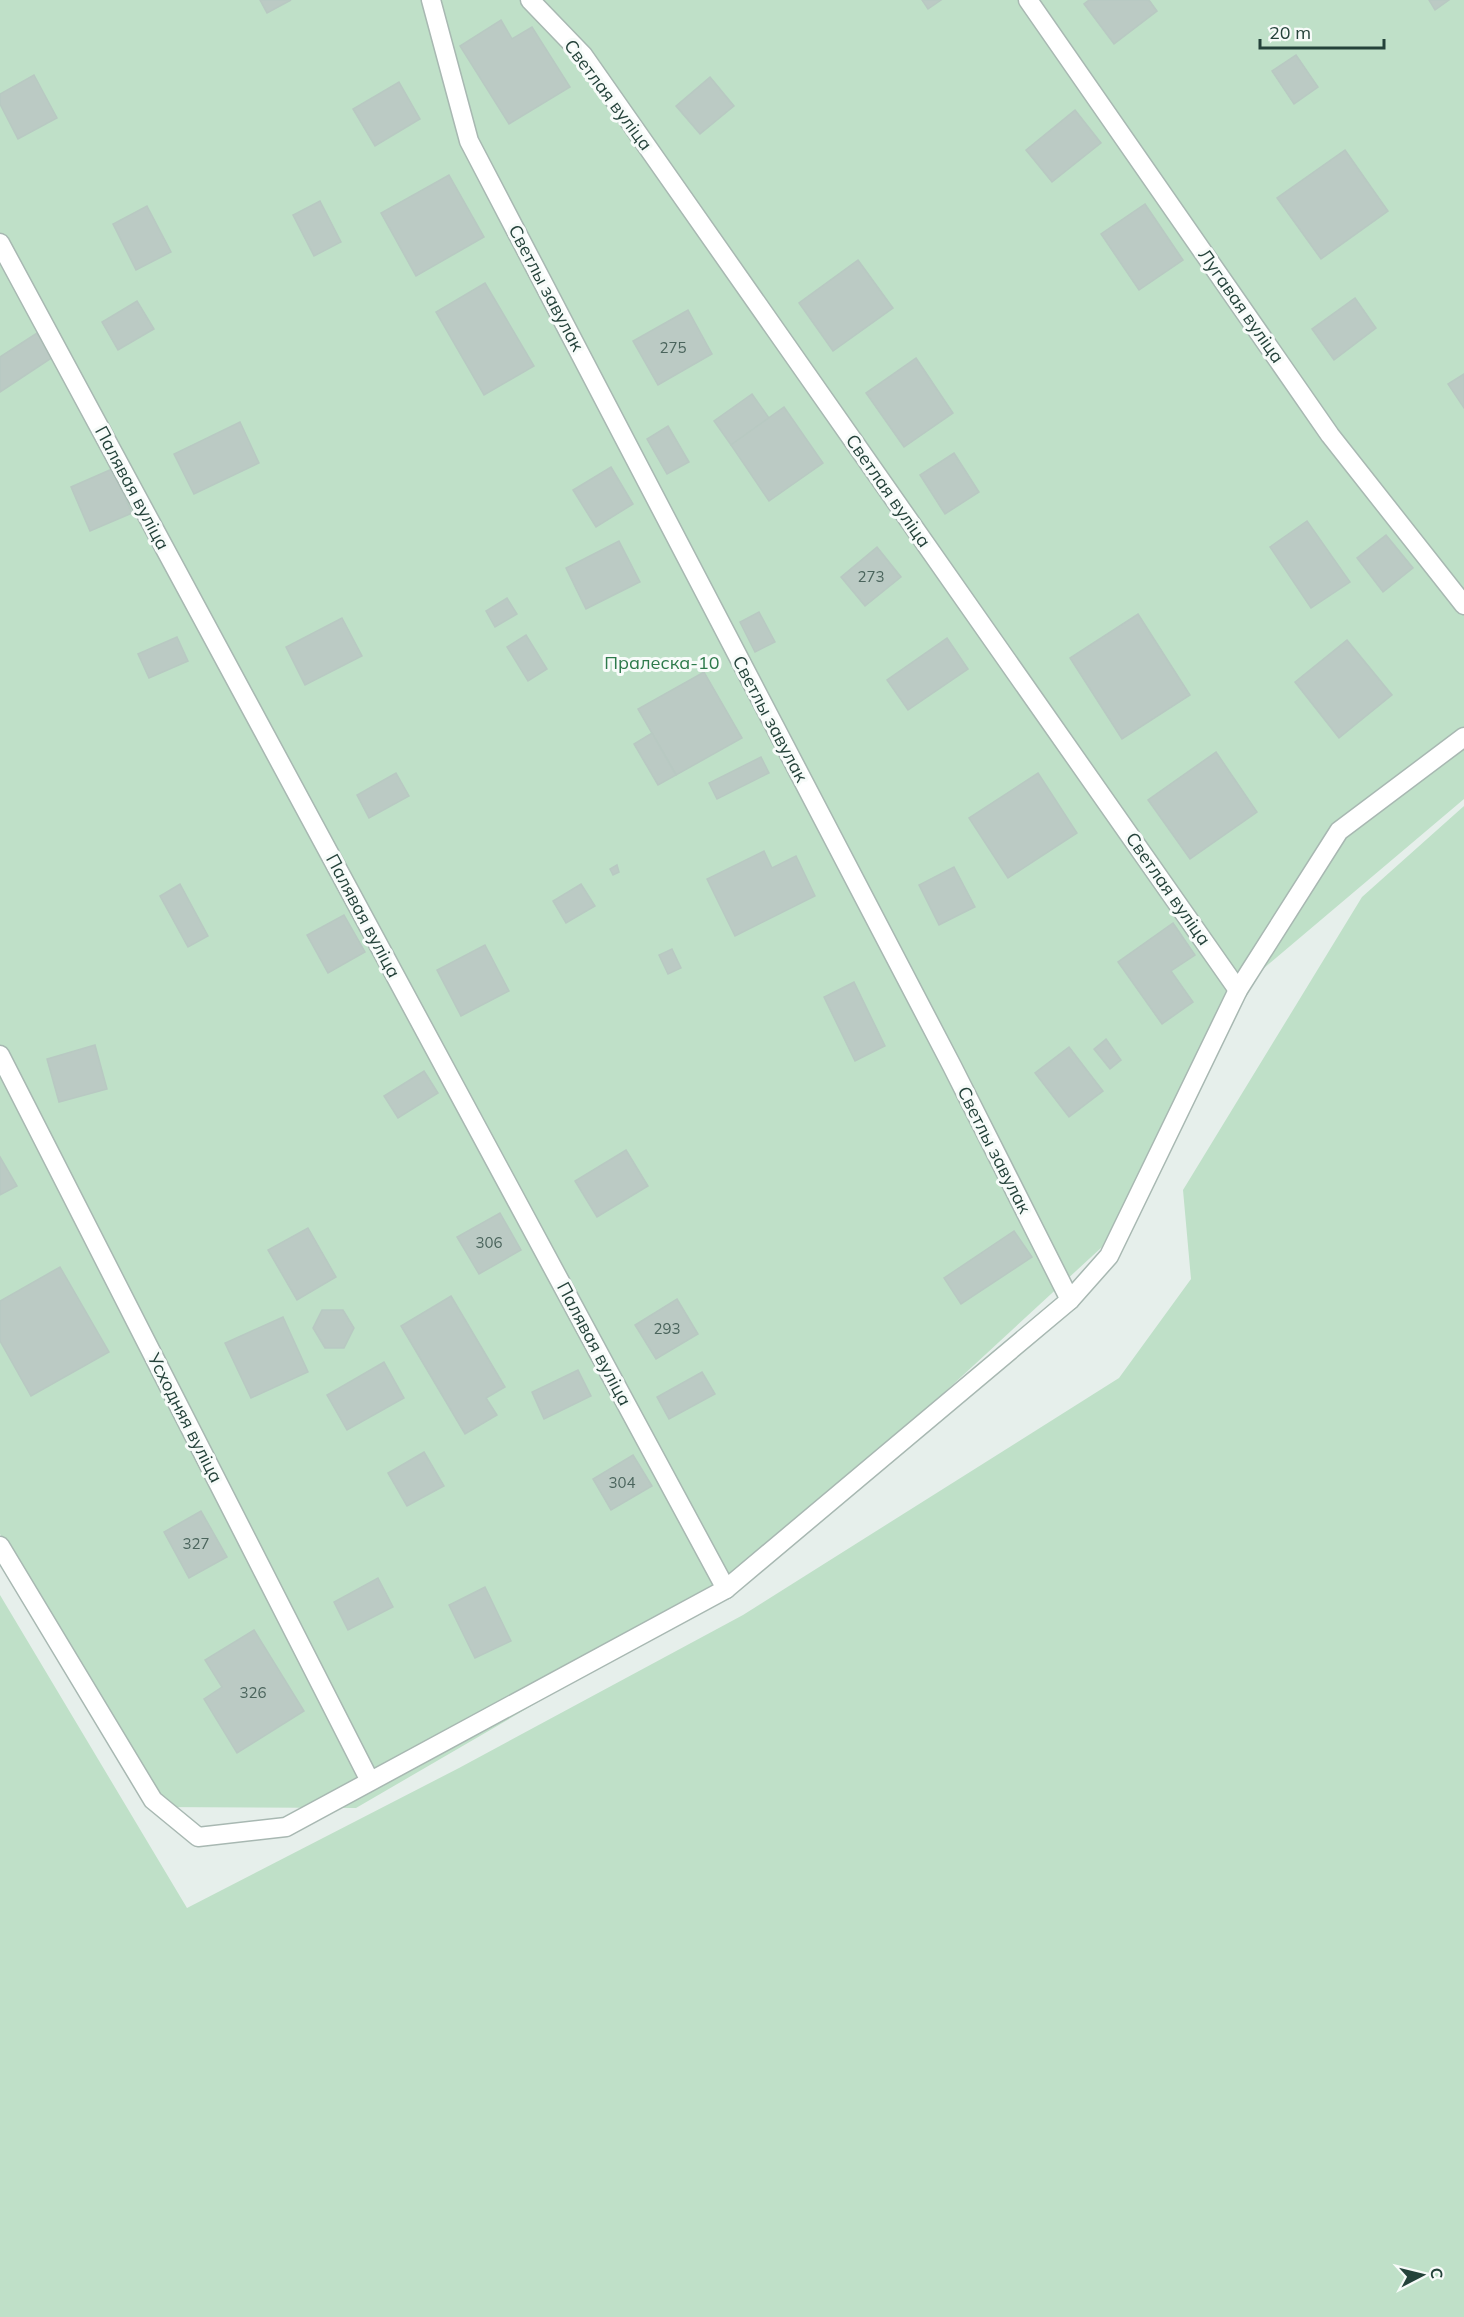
<svg xmlns="http://www.w3.org/2000/svg" width="1464" height="2317" viewBox="0 0 1464 2317" font-family="Mulish,sans-serif">
  <style>
    .green { fill: #bfe0c8 }
    .building { fill: #bbcac4; stroke: #b8c9c2; stroke-width: 1.5 }
    .lines { fill: none; stroke-linecap: round; stroke-linejoin: round }
    .minor-casing { stroke: #a8b8b2; stroke-width: 21 }
    .minor { stroke: #fff; stroke-width: 18 }
    .labels { text-anchor: middle; stroke-width: 6; stroke-linejoin: round; paint-order: stroke }
    .number-label { font-size: 15px; fill: #4a645c }
    .street-label { font-size: 18px; fill: #24423a; stroke: #f7fbf9 }
    .park-label { font-size: 18px; fill: #2d7a4b; stroke: #f7fbf9 }
  </style>
  <rect width="100%" height="100%" fill="#e6efeb"/>
  <!-- green -->
  <g class="green">
    <polygon points="0,0 1464,0 1464,799 1238,990 1102,1247 729,1591 356,1808 152,1807 0,1534"/>
    <polygon points="1464,806 1464,2317 0,2317 0,1595 187,1908 459,1768 743,1615 1119,1378 1191,1279 1183,1190 1362,897"/>
  </g>
  <!-- building -->
  <g class="building">
    <polygon points="260,0 291,0 267,13"/>
    <polygon points="922,0 941,0 928,9"/>
    <polygon points="1089,0 1149,0 1157,11 1114,44 1084,4"/>
    <polygon points="1429,0 1449,0 1435,10"/>
    <polygon points="501,20 512,39 532,27 570,87 509,124 460,46"/>
    <polygon points="1296,55 1318,87 1294,104 1272,71"/>
    <polygon points="34,75 57,118 18,139 0,104 0,94"/>
    <polygon points="710,77 734,106 700,134 676,106"/>
    <polygon points="399,82 420,119 375,146 353,109"/>
    <polygon points="1075,110 1101,143 1052,182 1026,150"/>
    <polygon points="1345,150 1388,211 1321,259 1277,198"/>
    <polygon points="449,175 484,237 416,276 381,213"/>
    <polygon points="320,201 341,242 314,256 293,215"/>
    <polygon points="1145,204 1183,260 1139,290 1101,234"/>
    <polygon points="147,206 171,252 136,270 113,224"/>
    <polygon points="858,260 893,308 833,351 799,303"/>
    <polygon points="485,283 534,366 484,395 436,312"/>
    <polygon points="1355,298 1376,328 1334,360 1312,329"/>
    <polygon points="137,301 154,329 118,350 102,322"/>
    <polygon points="688,310 712,354 658,385 633,341"/>
    <polygon points="37,333 53,357 0,392 0,357"/>
    <polygon points="916,358 953,413 904,447 866,393"/>
    <polygon points="1464,374 1464,408 1448,384"/>
    <polygon points="752,394 769,418 731,445 714,421"/>
    <polygon points="784,407 823,463 769,501 731,445"/>
    <polygon points="240,422 259,463 194,494 174,454"/>
    <polygon points="668,426 689,462 667,474 647,439"/>
    <polygon points="954,453 979,492 945,514 920,475"/>
    <polygon points="611,467 633,504 596,527 573,490"/>
    <polygon points="112,469 132,513 90,531 71,487"/>
    <polygon points="1307,521 1350,582 1311,608 1270,547"/>
    <polygon points="1386,535 1413,568 1383,592 1357,558"/>
    <polygon points="619,541 640,582 586,609 566,568"/>
    <polygon points="877,547 901,577 865,606 841,577"/>
    <polygon points="507,598 517,614 495,627 486,611"/>
    <polygon points="759,612 775,642 755,652 740,622"/>
    <polygon points="1138,614 1190,695 1122,739 1070,658"/>
    <polygon points="342,618 362,656 305,685 286,647"/>
    <polygon points="526,635 547,669 528,681 507,647"/>
    <polygon points="177,637 188,661 149,678 138,654"/>
    <polygon points="947,638 968,669 908,710 887,680"/>
    <polygon points="1347,640 1392,695 1339,738 1295,682"/>
    <polygon points="704,672 742,738 676,775 638,709"/>
    <polygon points="652,733 676,775 658,785 634,744"/>
    <polygon points="1216,752 1257,812 1190,859 1148,800"/>
    <polygon points="761,757 769,773 717,799 709,783"/>
    <polygon points="396,773 409,796 369,818 357,795"/>
    <polygon points="1038,773 1077,833 1008,878 969,818"/>
    <polygon points="764,851 772,868 796,856 815,896 735,936 707,879"/>
    <polygon points="617,865 619,872 613,875 610,869"/>
    <polygon points="954,867 975,907 939,925 919,885"/>
    <polygon points="180,884 208,936 188,947 160,896"/>
    <polygon points="581,884 595,906 566,923 553,901"/>
    <polygon points="344,915 365,952 328,973 307,935"/>
    <polygon points="1173,923 1195,955 1171,971 1193,1002 1162,1024 1118,962"/>
    <polygon points="485,945 509,991 461,1016 437,970"/>
    <polygon points="672,949 681,968 668,974 659,955"/>
    <polygon points="854,982 885,1046 855,1061 824,997"/>
    <polygon points="1106,1039 1121,1060 1110,1069 1094,1049"/>
    <polygon points="95,1045 107,1089 59,1102 47,1059"/>
    <polygon points="1069,1047 1103,1091 1069,1117 1035,1073"/>
    <polygon points="424,1071 438,1093 398,1118 384,1096"/>
    <polygon points="626,1150 648,1186 597,1217 575,1181"/>
    <polygon points="0,1157 17,1186 0,1195"/>
    <polygon points="500,1213 521,1250 479,1274 457,1237"/>
    <polygon points="308,1228 336,1277 297,1300 268,1250"/>
    <polygon points="1014,1231 1032,1257 961,1304 944,1278"/>
    <polygon points="60,1267 109,1352 31,1396 0,1341 0,1301"/>
    <polygon points="451,1296 505,1387 486,1398 497,1415 465,1434 401,1326"/>
    <polygon points="677,1299 698,1334 656,1359 635,1325"/>
    <polygon points="322,1310 343,1310 354,1328 344,1348 325,1348 313,1328"/>
    <polygon points="283,1317 308,1372 251,1398 225,1343"/>
    <polygon points="384,1362 404,1398 347,1430 327,1395"/>
    <polygon points="578,1370 591,1396 544,1419 532,1392"/>
    <polygon points="702,1372 715,1394 669,1419 657,1397"/>
    <polygon points="424,1452 444,1486 407,1506 388,1473"/>
    <polygon points="633,1455 652,1486 611,1510 593,1479"/>
    <polygon points="201,1511 227,1557 189,1578 164,1532"/>
    <polygon points="378,1578 393,1607 348,1630 334,1602"/>
    <polygon points="485,1587 511,1641 475,1658 449,1605"/>
    <polygon points="254,1630 304,1711 237,1753 204,1699 222,1687 205,1660"/>
  </g>
  <g class="lines">
    <!-- minor casing -->
    <g class="minor-casing">
      <g id="minor">
        <polyline points="431,0 469,141 952,1066 1070,1300"/>
        <polyline points="530,0 583,55 1238,990"/>
        <polyline points="1028,0 1330,435 1464,605"/>
        <polyline points="0,243 726,1589"/>
        <polyline points="0,1055 370,1781"/>
        <polyline points="0,1546 153,1800 198,1837 286,1827 726,1589 1070,1300 1109,1256 1238,990 1339,831 1464,737"/>
      </g>
    </g>
    <!-- minor -->
    <use href="#minor" class="minor"/>
  </g>
  <g class="labels">
    <!-- number labels -->
    <g class="number-label">
      <text x="673" y="353">275</text>
      <text x="871" y="582">273</text>
      <text x="489" y="1248">306</text>
      <text x="667" y="1334">293</text>
      <text x="622" y="1488">304</text>
      <text x="196" y="1549">327</text>
      <text x="253" y="1698">326</text>
    </g>
    <!-- street labels -->
    <g class="street-label">
      <text transform="translate(608 95) rotate(53)" y="6">Светлая вуліца</text>
      <text transform="translate(546 288) rotate(62)" y="6">Светлы завулак</text>
      <text transform="translate(1241 306) rotate(55)" y="6">Лугавая вуліца</text>
      <text transform="translate(132 488) rotate(62)" y="6">Палявая вуліца</text>
      <text transform="translate(888 491) rotate(55)" y="6">Светлая вуліца</text>
      <text transform="translate(770 719) rotate(62)" y="6">Светлы завулак</text>
      <text transform="translate(1168 889) rotate(55)" y="6">Светлая вуліца</text>
      <text transform="translate(363 916) rotate(62)" y="6">Палявая вуліца</text>
      <text transform="translate(994 1150) rotate(63)" y="6">Светлы завулак</text>
      <text transform="translate(594 1344) rotate(62)" y="6">Палявая вуліца</text>
      <text transform="translate(185 1418) rotate(63)" y="6">Усходняя вуліца</text>
    </g>
    <!-- park labels -->
    <g class="park-label">
      <text x="662" y="669">Пралеска-10</text>
    </g>
  </g>
  <!-- north arrow -->
  <g transform="translate(1422 2275) rotate(83)" stroke="#f7fbf9" stroke-width="4.5" paint-order="stroke">
  <path d="M0-4.5L10 22L0 15L-10 22Z" fill="#24423a"/>
  <text y="-9" font-size="16" font-weight="bold" text-anchor="middle" fill="#24423a">С</text>
  </g>
  <!-- scale -->
  <path d="M1260 39v9h124v-9" fill="none" stroke="#24423a" stroke-width="3"/>
  <text x="1269" y="39" font-size="18" fill="#24423a" stroke="#f7fbf9" stroke-width="4.5" paint-order="stroke">20 m</text>
</svg>
